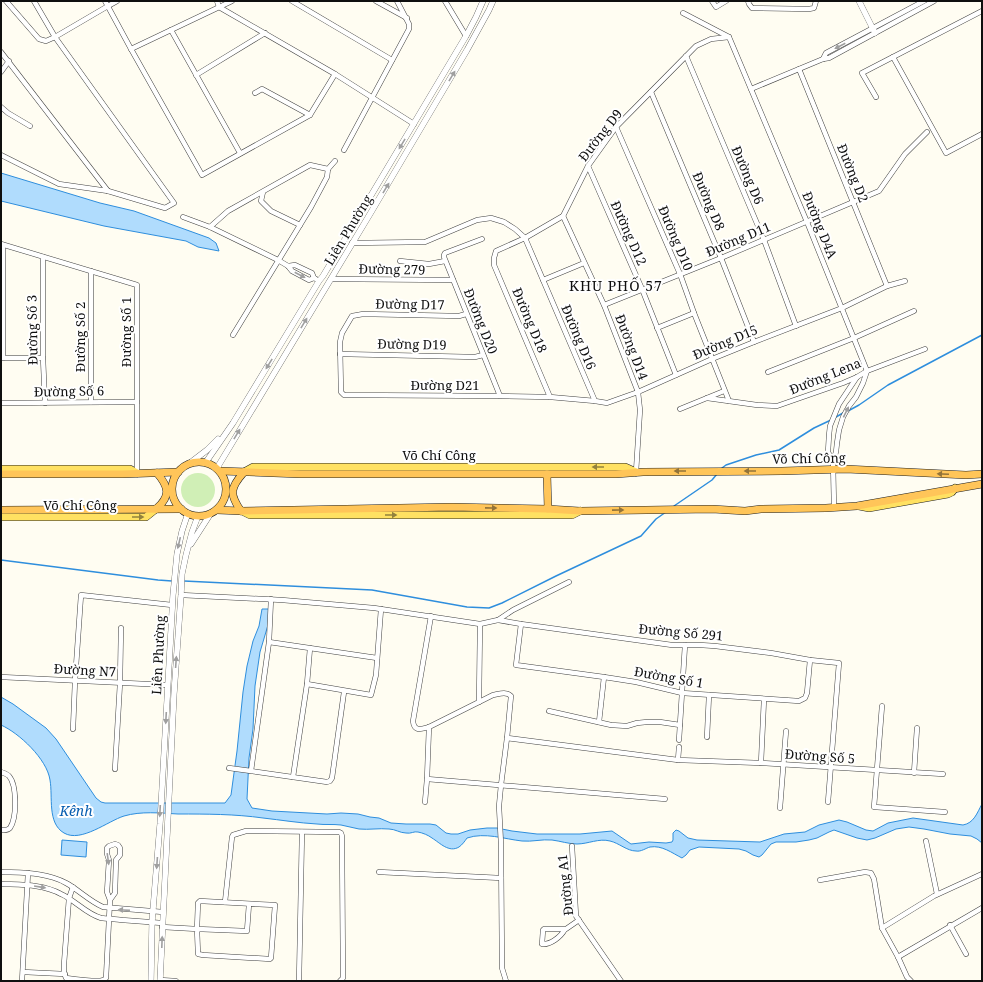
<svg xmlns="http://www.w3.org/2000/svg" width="983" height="982" viewBox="0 0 983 982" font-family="'Noto Serif',serif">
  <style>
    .green { fill: #d0efb6 }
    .water { fill: #b0dcfd; stroke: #2e8edd }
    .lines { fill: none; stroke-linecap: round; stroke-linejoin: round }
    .stream { stroke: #2e8edd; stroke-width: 1.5 }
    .minor-casing { stroke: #424242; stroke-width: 5.5 }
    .tertiary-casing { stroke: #424242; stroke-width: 6 }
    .primary-casing { stroke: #202020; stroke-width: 8 }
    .trunk-casing { stroke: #202020; stroke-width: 8 }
    .minor { stroke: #fff; stroke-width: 4.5 }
    .tertiary { stroke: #fff; stroke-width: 5.5 }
    .primary { stroke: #ffe162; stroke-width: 7 }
    .trunk { stroke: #ffc559; stroke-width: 7 }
    .oneway { fill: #9f9f9f }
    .oneway2 { fill: #93823d }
    .oneway3 { fill: #937338 }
    .labels { text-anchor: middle; stroke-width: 4; stroke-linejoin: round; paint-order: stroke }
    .street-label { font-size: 13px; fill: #0f0f0f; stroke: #fff }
    .neighbourhood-label { font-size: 14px; letter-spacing: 1px; fill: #0f0f0f; stroke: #fff }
    .water-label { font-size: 14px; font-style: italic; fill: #095fb1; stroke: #fff }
  </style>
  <rect width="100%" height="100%" fill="#fffdf2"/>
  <!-- green -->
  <circle class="green" cx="198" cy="490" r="17"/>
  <!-- water -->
  <g class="water">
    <polygon points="1,173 100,203 134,211 209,238 216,243 219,251 198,247 186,241 104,226 1,201"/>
    <path d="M262,609H269L268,625L260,652L255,686L253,729L249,758L247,799L252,808L272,811L327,814L341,813L358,814L370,817L379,818L391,823L406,824H430L436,825L446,833L451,834H458L470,830L487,828H497L512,831L537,834H580L612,831L631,844L649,842L666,843L672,842L673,840V833L676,830L679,831L688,838L697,840L760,842L784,834L805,832L819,825L839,820L847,822L866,830L873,831L888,823L913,818L963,825C974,823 977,813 982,804V843L977,839L971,836L950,834L924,829L909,827L896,829L875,838L867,840L857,838L834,830L829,832L817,838L809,840L796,842H776L771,844L762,855L759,857L753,855L746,851L739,849L699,847L690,850L686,855L682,858C672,853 662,845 650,847C646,848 641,852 636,851C627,851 619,843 610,841C599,838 588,844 577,844C569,844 560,841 552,840C542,839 532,842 522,841C504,839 485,832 467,838C465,841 462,845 459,847C449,853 440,843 432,838C428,835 423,833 418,832C414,831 411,834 406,833C400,833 395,829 389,829C379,828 369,830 359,829C353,828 347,826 341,825C333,824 325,825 317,824C299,823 281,820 263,818C235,814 206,814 178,814C160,813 141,811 124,816C108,821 81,843 64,833C47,823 53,797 50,780C47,759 19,733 1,725V697L13,704L46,728L56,739L96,798L101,802L105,803H225L231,795L237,751L243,692L247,666L253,641L259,626Z"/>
    <polygon points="62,840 87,842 86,857 61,855"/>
  </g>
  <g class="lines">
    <!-- stream -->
    <g class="stream">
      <polyline points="848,411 859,405 888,385 982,335"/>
      <polyline points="836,417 843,413"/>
      <polyline points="722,468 726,465 756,455 779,450 814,428 831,420"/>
      <polyline points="674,506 712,480 717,474"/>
      <polyline points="1,560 158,580 172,581"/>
      <polyline points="184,581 372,590 467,607 489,608 502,603 556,576 641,536 656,519 666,512"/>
    </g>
    <!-- minor casing -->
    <g class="minor-casing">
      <g id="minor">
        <polyline points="6,1 39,39 46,41 55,37 108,6 117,1"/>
        <polyline points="105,1 131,49 202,175 310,115 335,74"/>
        <polyline points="217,1 219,7 335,74 414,124"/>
        <polyline points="292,1 392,60"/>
        <polyline points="376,1 407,18"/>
        <polyline points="445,1 466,36"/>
        <polyline points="712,1 716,7 726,1"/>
        <polyline points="748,1 749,4 752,8 809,9 814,8 816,1"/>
        <polyline points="683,13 729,37 807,222 867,371"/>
        <polyline points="171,30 240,153"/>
        <polyline points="131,49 232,1"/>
        <polyline points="1,52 108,191"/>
        <polyline points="686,56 764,240 796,326"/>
        <polyline points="893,57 946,153 982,134"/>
        <polyline points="823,59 826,53 924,1"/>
        <polyline points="799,69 887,286"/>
        <polyline points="1,72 9,61"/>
        <polyline points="196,75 265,33"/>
        <polyline points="751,89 823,59 829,58 934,1"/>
        <polyline points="651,92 721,258 754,342"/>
        <polyline points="255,93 262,89 310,115"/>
        <polyline points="876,97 862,73 982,11"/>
        <polyline points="1,107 8,113 30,126"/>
        <polyline points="616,127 680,274 694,313 729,401"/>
        <polyline points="344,150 409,29 409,24 397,1"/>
        <polyline points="1,155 59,184 108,191 165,208 174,203 55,37 34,1"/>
        <polyline points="588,166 642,289 676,375"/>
        <polyline points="263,192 261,201 271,211 300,225"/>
        <polyline points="563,216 604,305 638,392 640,410 636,472"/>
        <polyline points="183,217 210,227 278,260 288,266 292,271 309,280 314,278"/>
        <polyline points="210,227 228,211 310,165 328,169 335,161"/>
        <polyline points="482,239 445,253 444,255 444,257 500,396"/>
        <polyline points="352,243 425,242 477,220 491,218 504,222 515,229 525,238 595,401"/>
        <polyline points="1,244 137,285 137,473"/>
        <polyline points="3,245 3,358"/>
        <polyline points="43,257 43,358 45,403"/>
        <polyline points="400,261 429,264 445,261"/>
        <polyline points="288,266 295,265 312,273 314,278 316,279"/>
        <polyline points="91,271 91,402"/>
        <polyline points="331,279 453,280"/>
        <polyline points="543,280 584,263"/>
        <polyline points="604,305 721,258 879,191 905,154 927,132"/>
        <polyline points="466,314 459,316 363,314 352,316 342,333 340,342 341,392 344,395 500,396 550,397 595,401 607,403 638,392 712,359 754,342 842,308 887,286 905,281"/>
        <polyline points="657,328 694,313"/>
        <polyline points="233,335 311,207 327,177 328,169"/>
        <polyline points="340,354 475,357 483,355"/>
        <polyline points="1,358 43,358"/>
        <polyline points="768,372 854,338 914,311"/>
        <polyline points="550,397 494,265 494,258 496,251 525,238 563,216 588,166 616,127 696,46 711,39 729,37"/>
        <polyline points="707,398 757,405 777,406 843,383 857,377 867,371 925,349"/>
        <polyline points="1,403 137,402"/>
        <polyline points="680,409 724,391"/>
        <polyline points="833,461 836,452 837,443 839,430 843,417 849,406 856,397 863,383 867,371"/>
        <polyline points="834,507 833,461 828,452 829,435 830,426 839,404 857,377"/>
        <polyline points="181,595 282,600 374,608 480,624 498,620 513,610 569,582"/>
        <polyline points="271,599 269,642 251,771 327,782 330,781 332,778 344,692"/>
        <path d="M431,616L413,721C414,732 421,729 429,727L493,695C499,694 506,691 511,696L507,738L501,785L499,806L501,844L502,968L506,981"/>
        <polyline points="498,620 521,624 672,645 700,645 715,646 771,653 810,660 839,663 828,802"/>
        <polyline points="521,624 516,665 604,677 636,682 682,693 799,701 805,698 807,693 810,660"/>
        <polyline points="269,642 377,658"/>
        <polyline points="1,677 167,685"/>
        <polyline points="307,684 371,695 376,675 381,609"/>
        <polyline points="479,702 480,624"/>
        <polyline points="882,706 874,807 945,812"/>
        <polyline points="549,711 611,725 627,726 637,723 647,722 660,722 680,725"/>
        <polyline points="599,722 604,677"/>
        <polyline points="73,729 75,681 81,595 172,605"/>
        <polyline points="707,737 709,695"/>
        <polyline points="507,738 678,760 761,763 943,774"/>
        <polyline points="679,740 685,645"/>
        <polyline points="678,760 679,747"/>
        <polyline points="761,763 764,699"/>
        <polyline points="229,768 251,771"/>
        <polyline points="115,769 120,683 121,628"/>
        <path d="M1,772C4,773 7,774 9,776C17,785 17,818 10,828C7,831 4,830 1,830"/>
        <polyline points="914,773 917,728"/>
        <polyline points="293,777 307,684 310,648"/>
        <polyline points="427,779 665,799"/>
        <polyline points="425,802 427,779 429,727"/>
        <polyline points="780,808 786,731"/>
        <polyline points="926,841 937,894"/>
        <polyline points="572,846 576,916 621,981"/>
        <path d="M1,872C23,873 46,872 66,883C79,890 89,901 103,907L163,912"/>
        <polyline points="379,872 501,878"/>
        <polyline points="820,880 865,872 871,873 874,879 882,928 898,957 907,977 911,981"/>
        <path d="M1,884C21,885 43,884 61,894C75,900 86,914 101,918C108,919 115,919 122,920C136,921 149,922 162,923"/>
        <path d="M73,887L69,898L64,964V973L66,978C73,979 98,982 103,980C104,980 105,979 106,978L110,900L115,893L116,860L120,855V848L118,845L115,844L109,846L107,848V854L109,860L107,892L110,900"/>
        <polyline points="225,902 232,837 233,835 246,831 339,832 341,833 342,836 343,978 340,981"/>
        <polyline points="950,925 966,954"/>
        <polyline points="162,927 197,929 198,903 200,901 275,905 271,958 270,959 203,955 198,954 197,929 247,931 249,904"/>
        <polyline points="882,928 934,896 982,874"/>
        <path d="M565,929C561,937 550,945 542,944L543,930L544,929H566L579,920"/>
        <polyline points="898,957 982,908"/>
        <polyline points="23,972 65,974"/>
        <polyline points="160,980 176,981"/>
        <polyline points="22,981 28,873"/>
        <polyline points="299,981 302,832"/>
      </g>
    </g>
    <!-- tertiary casing -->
    <g class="tertiary-casing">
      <g id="tertiary">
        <polyline points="859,1 875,33"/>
        <polyline points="206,462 233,423 319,281 323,276 466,36 476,17 483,1"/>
        <polyline points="190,463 207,450 218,439"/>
        <polyline points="217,468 370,214 467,50 489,10 493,1"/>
        <polyline points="191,544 211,513"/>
        <polyline points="151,981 152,922 160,824 173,595 177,554 182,531 188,513"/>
        <polyline points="160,981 174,694 181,595 182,574 186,555 192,532 198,516"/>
      </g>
    </g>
    <!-- primary casing -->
    <g class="primary-casing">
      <g id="primary">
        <polyline points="1,469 130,469 137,473"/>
        <polyline points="244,472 253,467 625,467 636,472"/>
        <polyline points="859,506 869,508 948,494 952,492 955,488"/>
        <polyline points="242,511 250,515 572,515 580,511"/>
        <polyline points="1,517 146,517 156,509"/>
      </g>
    </g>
    <!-- trunk casing -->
    <g class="trunk-casing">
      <g id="trunk">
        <circle cx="199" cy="489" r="27"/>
        <polyline points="220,471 300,474 616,474 643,472 782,471 846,469 966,475 982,474"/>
        <polyline points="1,474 123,474 178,472"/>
        <polyline points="547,474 548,509"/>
        <path d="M156,509C171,496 169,487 157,473"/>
        <polyline points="1,510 181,509"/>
        <polyline points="217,510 241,511 452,507 548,509 580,511 712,509 745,511 761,509 826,508 857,506 982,484"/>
        <path d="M241,511C229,494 230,488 244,472"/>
      </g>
    </g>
    <!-- minor -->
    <use href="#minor" class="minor"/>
    <!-- tertiary -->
    <use href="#tertiary" class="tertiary"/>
    <!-- primary -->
    <use href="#primary" class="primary"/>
    <!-- trunk -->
    <use href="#trunk" class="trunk"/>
  </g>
  <!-- one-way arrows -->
  <defs><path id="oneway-solid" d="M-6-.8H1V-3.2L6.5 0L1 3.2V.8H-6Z"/></defs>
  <g class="oneway">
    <use href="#oneway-solid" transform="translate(840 46) rotate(153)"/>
    <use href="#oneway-solid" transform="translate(452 76) rotate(-59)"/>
    <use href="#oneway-solid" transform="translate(402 144) rotate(121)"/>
    <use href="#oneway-solid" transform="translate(386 188) rotate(-59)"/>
    <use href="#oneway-solid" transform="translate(300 275) rotate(28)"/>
    <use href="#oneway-solid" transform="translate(304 323) rotate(-59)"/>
    <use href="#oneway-solid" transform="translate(269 364) rotate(122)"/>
    <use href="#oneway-solid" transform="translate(846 412) rotate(-64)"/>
    <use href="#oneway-solid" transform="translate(237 434) rotate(-59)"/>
    <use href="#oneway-solid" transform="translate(179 543) rotate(103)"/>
    <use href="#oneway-solid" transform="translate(176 662) rotate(-86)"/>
    <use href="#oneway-solid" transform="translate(166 718) rotate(93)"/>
    <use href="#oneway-solid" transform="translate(160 811) rotate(93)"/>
    <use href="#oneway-solid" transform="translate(108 859) rotate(82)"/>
    <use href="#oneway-solid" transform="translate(157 863) rotate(94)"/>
    <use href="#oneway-solid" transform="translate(40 887) rotate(9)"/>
    <use href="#oneway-solid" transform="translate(124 910) rotate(-176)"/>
    <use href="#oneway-solid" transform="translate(162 942) rotate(-88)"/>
  </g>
  <g class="oneway2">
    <use href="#oneway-solid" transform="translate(598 467) rotate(-180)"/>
    <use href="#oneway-solid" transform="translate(391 515)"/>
    <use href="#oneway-solid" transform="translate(138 517)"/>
  </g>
  <g class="oneway3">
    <use href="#oneway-solid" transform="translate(680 471) rotate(180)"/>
    <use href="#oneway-solid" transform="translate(750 471) rotate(180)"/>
    <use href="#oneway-solid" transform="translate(943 474) rotate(-177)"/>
    <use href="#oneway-solid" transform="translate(491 508) rotate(1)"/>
    <use href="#oneway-solid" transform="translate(618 510) rotate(-1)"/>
  </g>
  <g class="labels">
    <!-- street labels -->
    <g class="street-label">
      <text transform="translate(600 135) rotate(-52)" y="5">Đường D9</text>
      <text transform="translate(853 173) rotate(68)" y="5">Đường D2</text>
      <text transform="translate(748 175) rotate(67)" y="5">Đường D6</text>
      <text transform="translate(709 201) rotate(67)" y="5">Đường D8</text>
      <text transform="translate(820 225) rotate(68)" y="5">Đường D4A</text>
      <text transform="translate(348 230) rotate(-59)" y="5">Liên Phường</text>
      <text transform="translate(629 233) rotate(66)" y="5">Đường D12</text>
      <text transform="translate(676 238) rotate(67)" y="5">Đường D10</text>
      <text transform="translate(738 239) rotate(-23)" y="5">Đường D11</text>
      <text transform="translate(392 269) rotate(1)" y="5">Đường 279</text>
      <text transform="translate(410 304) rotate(1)" y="5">Đường D17</text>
      <text transform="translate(530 320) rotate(67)" y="5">Đường D18</text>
      <text transform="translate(481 321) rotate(68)" y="5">Đường D20</text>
      <text transform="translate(32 330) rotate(-91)" y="5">Đường Số 3</text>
      <text transform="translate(126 332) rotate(-90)" y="5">Đường Số 1</text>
      <text transform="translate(80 337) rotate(-90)" y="5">Đường Số 2</text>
      <text transform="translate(579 337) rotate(67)" y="5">Đường D16</text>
      <text transform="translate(725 342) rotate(-23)" y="5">Đường D15</text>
      <text transform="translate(412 344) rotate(1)" y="5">Đường D19</text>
      <text transform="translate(632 347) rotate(69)" y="5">Đường D14</text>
      <text transform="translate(825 376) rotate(-22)" y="5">Đường Lena</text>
      <text x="445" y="390">Đường D21</text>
      <text transform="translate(69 391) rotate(-1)" y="5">Đường Số 6</text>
      <text x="439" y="460">Võ Chí Công</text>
      <text transform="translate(809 458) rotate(-1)" y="5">Võ Chí Công</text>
      <text x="80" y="510">Võ Chí Công</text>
      <text transform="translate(681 632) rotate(5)" y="5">Đường Số 291</text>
      <text transform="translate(158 655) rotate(-87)" y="5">Liên Phường</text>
      <text transform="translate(85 670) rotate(3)" y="5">Đường N7</text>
      <text transform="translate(669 677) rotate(10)" y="5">Đường Số 1</text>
      <text transform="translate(820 756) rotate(4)" y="5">Đường Số 5</text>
      <text transform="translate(565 885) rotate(-96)" y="5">Đường A1</text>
    </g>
    <!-- neighbourhood labels -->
    <g class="neighbourhood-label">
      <text x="616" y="291">KHU PHỐ 57</text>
    </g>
    <!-- water labels -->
    <g class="water-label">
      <text x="76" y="816">Kênh</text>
    </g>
  </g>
  <!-- border -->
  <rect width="983" height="982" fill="none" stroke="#0f0f0f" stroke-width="4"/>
</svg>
